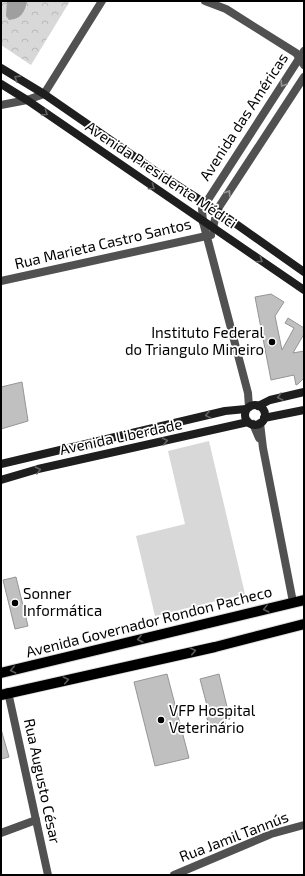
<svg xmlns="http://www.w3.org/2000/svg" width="305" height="876" viewBox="0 0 305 876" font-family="'Exo 2',sans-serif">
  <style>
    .park { fill: url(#park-crowns) }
    .pitch { fill: #d8d8d8 }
    .water { fill: #9f9f9f }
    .building { fill: #c0c0c0; stroke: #959595 }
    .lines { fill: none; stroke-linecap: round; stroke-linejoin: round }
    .primary-casing { stroke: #dbdbdb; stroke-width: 12 }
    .minor { stroke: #515151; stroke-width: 8 }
    .tertiary { stroke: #515151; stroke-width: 8 }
    .secondary { stroke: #1e1e1e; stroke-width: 8 }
    .primary { stroke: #000; stroke-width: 10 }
    .oneway { stroke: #626262 }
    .oneway2 { stroke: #979797 }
    .oneway3 { stroke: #595959 }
    .poi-dot { fill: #000; stroke: #fff; stroke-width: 1.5 }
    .labels { text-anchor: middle; stroke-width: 3.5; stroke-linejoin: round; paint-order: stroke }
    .street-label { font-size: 15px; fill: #000; stroke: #fff }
    .poi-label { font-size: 15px; fill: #000; stroke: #fff; text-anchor: start }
  </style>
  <defs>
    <pattern id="park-crowns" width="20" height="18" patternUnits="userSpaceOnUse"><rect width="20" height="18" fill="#d8d8d8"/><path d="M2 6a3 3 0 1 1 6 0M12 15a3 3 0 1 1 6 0" fill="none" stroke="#b8b8b8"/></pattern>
  </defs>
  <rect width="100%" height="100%" fill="#fff"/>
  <!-- park -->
  <polygon class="park" points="1,1 70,1 31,65 1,45"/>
  <!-- pitch -->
  <polygon class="pitch" points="209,441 245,594 155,616 136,536 185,524 168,451"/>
  <!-- water -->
  <path class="water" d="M7,1H27C25,12 21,19 9,20L6,16Z"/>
  <!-- building -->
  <g class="building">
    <polygon points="271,294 284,302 275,316 282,350 294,328 285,323 288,318 304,328 304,334 293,353 304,351 304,378 298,384 296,385 294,375 271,380 255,297"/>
    <polygon points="22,382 28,421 1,429 1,387"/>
    <polygon points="16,577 28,626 15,629 3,580"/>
    <polygon points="167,674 189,758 155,766 134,682"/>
    <polygon points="219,674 230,719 225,720 226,726 210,730 206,714 209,713 200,679"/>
    <polygon points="1,729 9,757 1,759"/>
  </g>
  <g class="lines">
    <!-- primary casing -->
    <g class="primary-casing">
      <g id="primary">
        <polyline points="1,673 304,600"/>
        <polyline points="1,695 215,647 304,624"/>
      </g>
    </g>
    <!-- minor -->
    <g class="minor">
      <polyline points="205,1 226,9 296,53 304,65"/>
      <polyline points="1,105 27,100 44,94 102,1"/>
      <polyline points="203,222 248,393 249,407"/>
      <polyline points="1,281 211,235"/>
      <polyline points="260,423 263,448 293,602"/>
      <polyline points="253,424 259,438"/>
      <polyline points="8,692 48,875"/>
      <polyline points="1,833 36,820"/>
      <polyline points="174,875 271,834 304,825"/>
    </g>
    <!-- tertiary -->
    <g class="tertiary">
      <polyline points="203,222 202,209 304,51"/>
      <polyline points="213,228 217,210 304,77"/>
    </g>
    <!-- secondary -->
    <g class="secondary">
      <polyline points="1,68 44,94 154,170 222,214 304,272"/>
      <polyline points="1,84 27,100 304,290"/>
      <circle cx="255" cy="415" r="10"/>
      <polyline points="258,406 270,400 304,392"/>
      <polyline points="264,418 304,410"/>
      <polyline points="1,464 225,411 246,409"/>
      <polyline points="1,480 38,469 248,422"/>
    </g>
    <!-- primary -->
    <use href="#primary" class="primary"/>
  </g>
  <!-- one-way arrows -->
  <defs><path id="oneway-chevron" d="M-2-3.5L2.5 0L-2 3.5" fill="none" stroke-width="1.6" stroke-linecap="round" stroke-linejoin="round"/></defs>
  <g class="oneway">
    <use href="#oneway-chevron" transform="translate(17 78) rotate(-148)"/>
    <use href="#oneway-chevron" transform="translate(45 113) rotate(35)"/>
    <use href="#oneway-chevron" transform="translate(152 187) rotate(35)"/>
    <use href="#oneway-chevron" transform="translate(260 260) rotate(34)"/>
    <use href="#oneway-chevron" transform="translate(280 397) rotate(166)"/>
    <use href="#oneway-chevron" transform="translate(208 415) rotate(167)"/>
    <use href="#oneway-chevron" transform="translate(165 441) rotate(-12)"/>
    <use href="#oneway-chevron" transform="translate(38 470) rotate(-14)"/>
  </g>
  <g class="oneway2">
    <use href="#oneway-chevron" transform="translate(283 84) rotate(123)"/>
    <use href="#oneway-chevron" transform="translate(228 193) rotate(-57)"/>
  </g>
  <g class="oneway3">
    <use href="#oneway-chevron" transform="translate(266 609) rotate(166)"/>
    <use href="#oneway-chevron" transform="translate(140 639) rotate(167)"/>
    <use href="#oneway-chevron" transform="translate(193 651) rotate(-12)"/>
    <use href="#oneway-chevron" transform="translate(13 670) rotate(167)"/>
    <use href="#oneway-chevron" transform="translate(66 680) rotate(-12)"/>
  </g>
  <!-- markers -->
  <g class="poi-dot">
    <circle cx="272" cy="342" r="4"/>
    <circle cx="15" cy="603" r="4"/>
    <circle cx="161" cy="720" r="4"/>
  </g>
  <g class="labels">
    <!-- street labels -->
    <g class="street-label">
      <text transform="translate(244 117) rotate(-57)" y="5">Avenida das Américas</text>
      <text transform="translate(161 175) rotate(34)" y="5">Avenida Presidente Médici</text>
      <text transform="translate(103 244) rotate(-13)" y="5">Rua Marieta Castro Santos</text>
      <text transform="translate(121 437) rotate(-12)" y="5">Avenida Liberdade</text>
      <text transform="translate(149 622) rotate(-14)" y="5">Avenida Governador Rondon Pacheco</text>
      <text transform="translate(42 781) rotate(78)" y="5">Rua Augusto César</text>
      <text transform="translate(234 837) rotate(-21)" y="5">Rua Jamil Tannús</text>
    </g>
    <!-- poi labels -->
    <g class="poi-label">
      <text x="264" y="338" text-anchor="end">Instituto Federal<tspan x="264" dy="17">do Triangulo Mineiro</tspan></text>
      <text x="23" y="599">Sonner<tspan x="23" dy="17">Informática</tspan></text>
      <text x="169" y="716">VFP Hospital<tspan x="169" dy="17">Veterinário</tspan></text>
    </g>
  </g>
  <!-- border -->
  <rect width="305" height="876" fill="none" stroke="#000000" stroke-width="4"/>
</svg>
